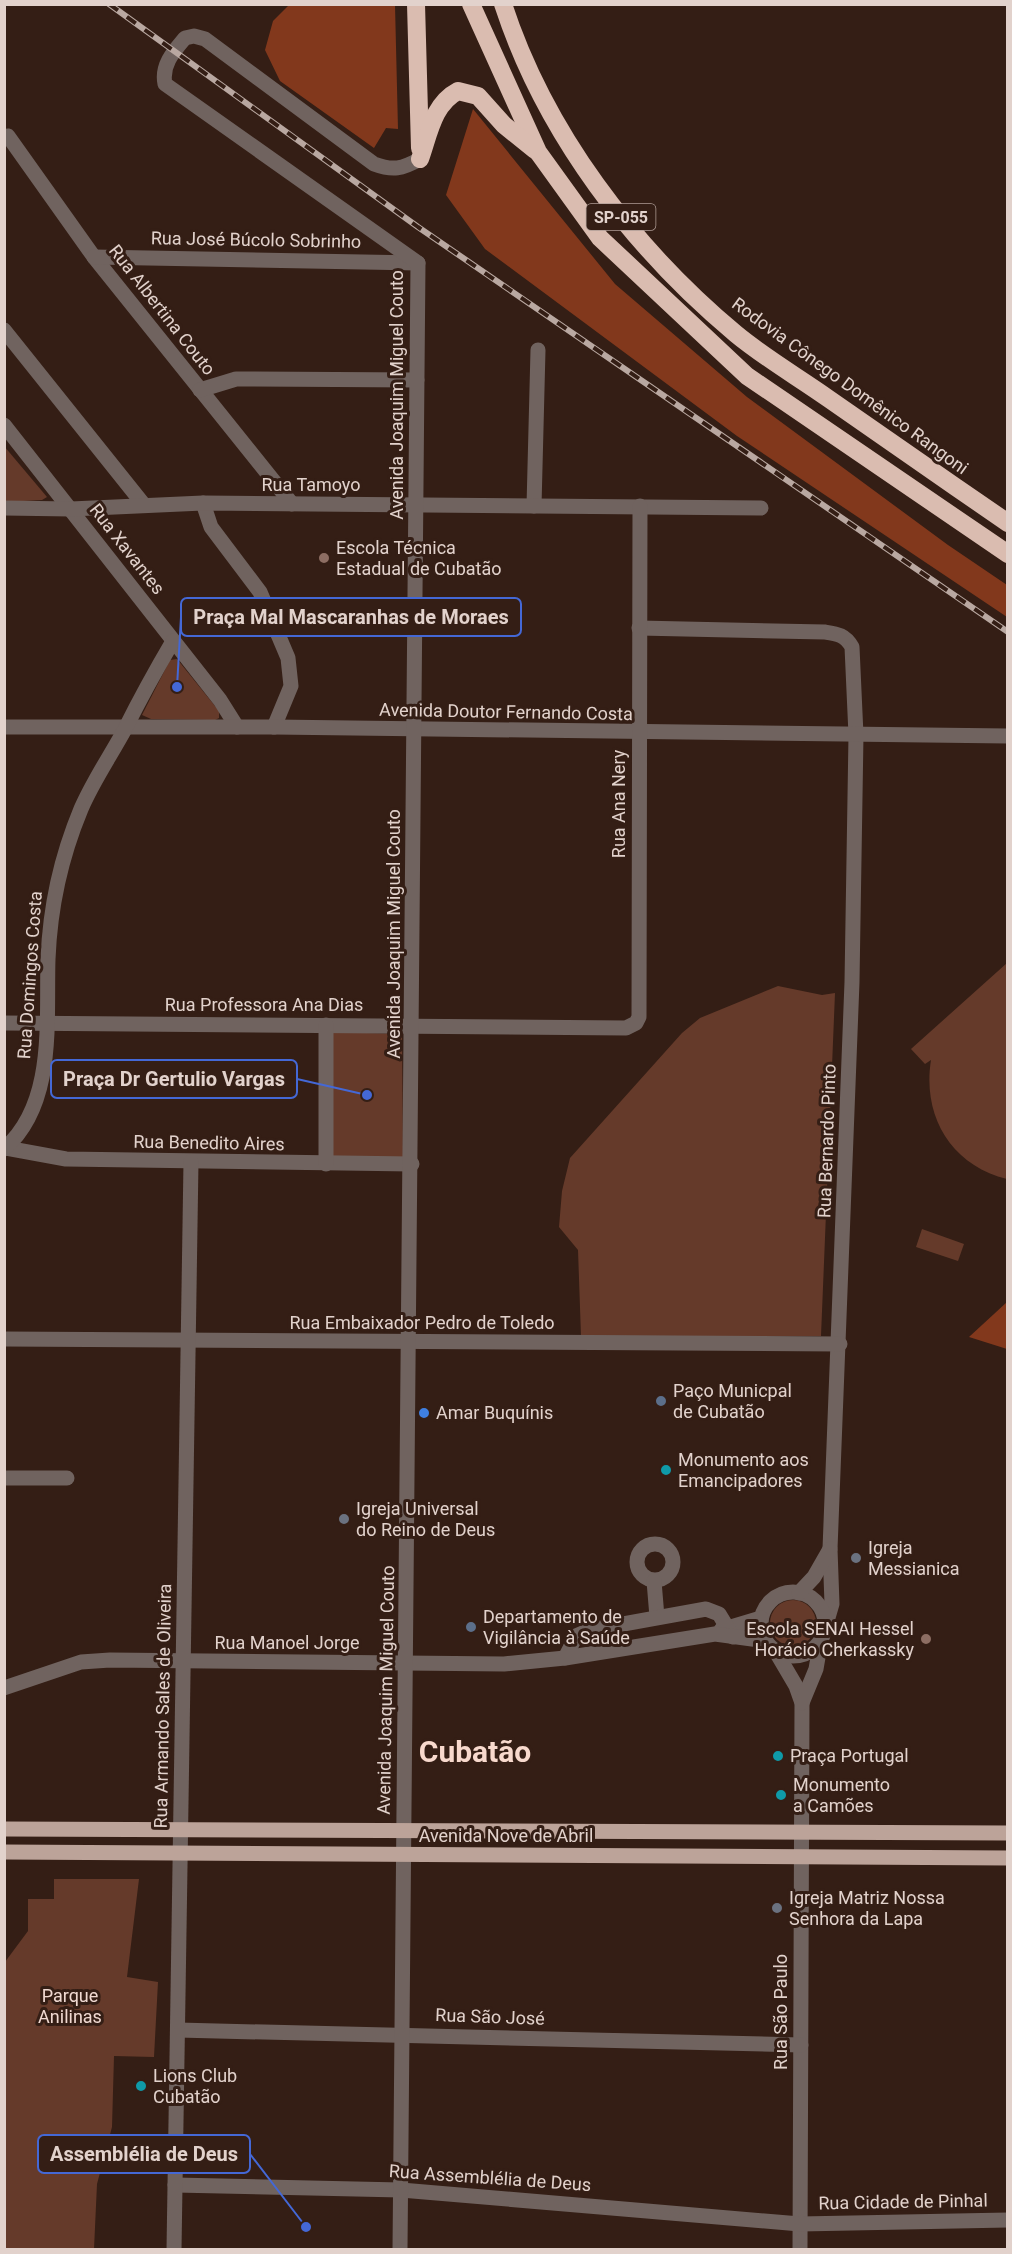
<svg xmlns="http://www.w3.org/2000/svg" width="1012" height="2254" viewBox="0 0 1012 2254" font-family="Roboto,sans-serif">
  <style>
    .green { fill: #653a2a }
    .forest { fill: #82381c }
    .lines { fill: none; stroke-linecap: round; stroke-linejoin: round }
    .minor { stroke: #70635f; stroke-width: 15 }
    .major { stroke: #bca399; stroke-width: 15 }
    .highway { stroke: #dabcb0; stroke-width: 18 }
    .rail-casing { stroke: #b9a8a1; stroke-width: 6 }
    .rail { stroke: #341e15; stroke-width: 4; stroke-dasharray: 11; stroke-linecap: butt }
    .education-dot { fill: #8d6e63; stroke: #341e15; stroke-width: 2 }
    .service-dot { fill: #5c6f8a; stroke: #341e15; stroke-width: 2 }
    .shop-dot { fill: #3f7fe0; stroke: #341e15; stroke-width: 2 }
    .culture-dot { fill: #0f9aa8; stroke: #341e15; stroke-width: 2 }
    .worship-dot { fill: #6b7280; stroke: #341e15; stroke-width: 2 }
    .labels { text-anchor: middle; stroke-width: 6; stroke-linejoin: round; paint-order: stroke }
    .shield { fill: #341e15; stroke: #ae9c95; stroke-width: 1.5 }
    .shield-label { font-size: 16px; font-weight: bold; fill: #e2d2cc }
    .street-label { font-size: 18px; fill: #e2d2cc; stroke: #341e15 }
    .poi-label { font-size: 18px; fill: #e2d2cc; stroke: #341e15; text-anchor: start }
    .park-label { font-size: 18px; fill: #f0d9d1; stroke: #341e15 }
    .town-label { font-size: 30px; font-weight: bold; fill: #f8d9cd; stroke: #341e15 }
    .leader { fill: none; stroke: #4468d6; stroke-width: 2 }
    .callout-dot { fill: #4468d6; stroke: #341e15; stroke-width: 2 }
    .callout { fill: #341e15; stroke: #4468d6; stroke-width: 2 }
    .callout-label { font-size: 20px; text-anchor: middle; font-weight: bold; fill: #e2d2cc }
  </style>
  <rect width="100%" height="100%" fill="#341e15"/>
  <!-- green -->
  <g class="green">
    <polygon points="4,446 47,497 42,500 5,502"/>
    <polygon points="177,659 219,711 219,718 215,720 151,719 142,715 170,660"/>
    <path d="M1007,963V1179C951,1165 922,1116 931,1060L925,1064L911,1049Z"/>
    <polygon points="778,986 822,995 835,993 821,1336 581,1336 578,1250 559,1227 562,1191 570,1158 682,1033 700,1018"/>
    <polygon points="331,1032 402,1034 403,1157 330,1157"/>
    <polygon points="922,1229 964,1244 958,1261 916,1247"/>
    <circle cx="793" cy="1623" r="23"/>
    <polygon points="54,1879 139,1879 127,1977 158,1982 154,2057 114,2056 112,2127 97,2184 94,2249 5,2249 5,1962 28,1931 28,1899 54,1899"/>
  </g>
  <!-- forest -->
  <g class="forest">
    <polygon points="289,5 395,5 398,129 386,128 374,148 280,81 265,50 273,21"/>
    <polygon points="473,109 615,284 747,397 948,545 1007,585 1007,617 737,436 485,249 446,195"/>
    <polygon points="1007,1302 1007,1349 969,1337"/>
  </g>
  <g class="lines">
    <!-- minor -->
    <g class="minor">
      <polyline points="8,136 94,257 292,504"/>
      <polyline points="94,257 418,263"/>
      <polyline points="4,330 144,505"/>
      <polyline points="200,390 236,379 417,380"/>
      <polyline points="4,425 220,700 237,727"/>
      <polyline points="203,503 211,527 260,592 288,658 291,686 274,727"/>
      <polyline points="534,506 538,350"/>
      <polyline points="4,508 71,509 203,503 761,508"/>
      <path d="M639,628L825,632C838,634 845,635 852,647L856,735L852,982L830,1549L832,1604L825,1628"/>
      <polyline points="4,727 274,727 1008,736"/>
      <polyline points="4,1023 626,1028 636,1023 639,1017 640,506"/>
      <polyline points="6,1148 66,1159 412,1164"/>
      <path d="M4,1149C56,1104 46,1021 48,959C50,907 61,857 81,809C93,781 111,755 125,729C140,699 156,670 173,641"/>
      <polyline points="326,1164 326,1025"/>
      <polyline points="4,1339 840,1344"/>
      <polyline points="4,1478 67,1478"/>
      <circle cx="655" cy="1562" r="18"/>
      <polyline points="654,1581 657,1617"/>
      <circle cx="793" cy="1624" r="32"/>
      <polyline points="799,1593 814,1577 830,1549"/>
      <polyline points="721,1630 761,1618"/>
      <polyline points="776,1652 796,1686 802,1703 800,2250"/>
      <polyline points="565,1658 576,1636 590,1630 706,1609 719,1614 733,1637"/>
      <polyline points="4,1688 81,1662 110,1660 504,1664 565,1658 715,1634 766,1641"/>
      <polyline points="802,1703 816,1669 821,1640"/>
      <polyline points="178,2030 801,2045"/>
      <polyline points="175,2185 401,2190 800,2224 1008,2220"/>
      <polyline points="174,2250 191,1162"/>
      <path d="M400,2250L418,263L165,84C161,65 174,51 185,38L194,36L205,39L374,164C393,171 402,169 420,159"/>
    </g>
    <!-- major -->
    <g class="major">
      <polyline points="4,1829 1008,1833"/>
      <polyline points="4,1852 1008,1858"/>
    </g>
    <!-- highway -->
    <g class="highway">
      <polyline points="416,4 420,148"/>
      <polyline points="471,4 538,152 600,238 747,376 1008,554"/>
      <path d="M503,4C545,133 633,248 736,334C765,358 798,377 829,399C888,440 948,482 1008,523"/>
      <path d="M420,159C429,134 433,104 458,91L478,96L504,125L535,150"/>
    </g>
    <!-- rail casing -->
    <g class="rail-casing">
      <polyline id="rail" points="109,4 418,227 1008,632"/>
    </g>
    <!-- rail -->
    <use href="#rail" class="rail"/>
  </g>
  <!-- markers -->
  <g class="education-dot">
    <circle cx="324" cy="558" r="6"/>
    <circle cx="926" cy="1639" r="6"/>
  </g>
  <g class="service-dot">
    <circle cx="661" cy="1401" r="6"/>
    <circle cx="471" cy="1627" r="6"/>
  </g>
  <circle class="shop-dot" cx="424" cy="1413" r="6"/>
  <g class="culture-dot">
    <circle cx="666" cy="1470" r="6"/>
    <circle cx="778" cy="1756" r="6"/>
    <circle cx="781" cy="1795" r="6"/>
    <circle cx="141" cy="2086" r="6"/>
  </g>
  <g class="worship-dot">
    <circle cx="344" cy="1519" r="6"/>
    <circle cx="856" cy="1558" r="6"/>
    <circle cx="777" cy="1908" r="6"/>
  </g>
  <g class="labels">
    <!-- shield labels -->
    <rect class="shield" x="586.5" y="204" width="69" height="26" rx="4.5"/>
    <g class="shield-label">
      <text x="621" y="223">SP-055</text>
    </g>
    <!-- street labels -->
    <g class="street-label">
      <text transform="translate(256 240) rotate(1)" y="6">Rua José Búcolo Sobrinho</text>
      <text transform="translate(162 310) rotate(52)" y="6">Rua Albertina Couto</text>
      <text transform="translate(850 386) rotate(36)" y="6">Rodovia Cônego Domênico Rangoni</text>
      <text transform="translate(397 395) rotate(-90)" y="6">Avenida Joaquim Miguel Couto</text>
      <text x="311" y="491">Rua Tamoyo</text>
      <text transform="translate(127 549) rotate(52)" y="6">Rua Xavantes</text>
      <text transform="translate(506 712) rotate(1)" y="6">Avenida Doutor Fernando Costa</text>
      <text transform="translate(619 804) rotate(-90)" y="6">Rua Ana Nery</text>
      <text transform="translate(394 934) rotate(-90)" y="6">Avenida Joaquim Miguel Couto</text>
      <text transform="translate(30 975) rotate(-86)" y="6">Rua Domingos Costa</text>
      <text x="264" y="1011">Rua Professora Ana Dias</text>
      <text transform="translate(827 1141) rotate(-88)" y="6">Rua Bernardo Pinto</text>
      <text transform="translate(209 1143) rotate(1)" y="6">Rua Benedito Aires</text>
      <text x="422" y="1329">Rua Embaixador Pedro de Toledo</text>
      <text x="287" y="1649">Rua Manoel Jorge</text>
      <text transform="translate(386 1690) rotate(-89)" y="6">Avenida Joaquim Miguel Couto</text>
      <text transform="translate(163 1706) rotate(-89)" y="6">Rua Armando Sales de Oliveira</text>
      <text x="506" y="1842">Avenida Nove de Abril</text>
      <text transform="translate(781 2012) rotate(-90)" y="6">Rua São Paulo</text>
      <text transform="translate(490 2017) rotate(2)" y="6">Rua São José</text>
      <text transform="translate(490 2178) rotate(4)" y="6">Rua Assemblélia de Deus</text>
      <text transform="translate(903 2202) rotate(-1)" y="6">Rua Cidade de Pinhal</text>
    </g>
    <!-- poi labels -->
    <g class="poi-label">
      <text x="336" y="554">Escola Técnica<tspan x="336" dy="21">Estadual de Cubatão</tspan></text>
      <text x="673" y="1397">Paço Municpal<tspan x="673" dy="21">de Cubatão</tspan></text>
      <text x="436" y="1419">Amar Buquínis</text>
      <text x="678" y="1466">Monumento aos<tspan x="678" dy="21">Emancipadores</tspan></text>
      <text x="356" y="1515">Igreja Universal<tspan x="356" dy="21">do Reino de Deus</tspan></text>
      <text x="868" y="1554">Igreja<tspan x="868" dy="21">Messianica</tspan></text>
      <text x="483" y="1623">Departamento de<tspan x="483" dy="21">Vigilância à Saúde</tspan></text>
      <text x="914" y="1635" text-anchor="end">Escola SENAI Hessel<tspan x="914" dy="21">Horácio Cherkassky</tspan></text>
      <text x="790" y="1762">Praça Portugal</text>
      <text x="793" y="1791">Monumento<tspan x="793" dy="21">a Camões</tspan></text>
      <text x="789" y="1904">Igreja Matriz Nossa<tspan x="789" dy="21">Senhora da Lapa</tspan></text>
      <text x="153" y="2082">Lions Club<tspan x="153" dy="21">Cubatão</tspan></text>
    </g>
    <!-- park labels -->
    <g class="park-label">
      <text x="70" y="2002">Parque<tspan x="70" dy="21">Anilinas</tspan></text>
    </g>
    <!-- town labels -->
    <g class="town-label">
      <text x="475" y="1762">Cubatão</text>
    </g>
  </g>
  <!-- callouts -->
  <path class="leader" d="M177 687L181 617M367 1095L297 1079M306 2227L250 2154"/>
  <g class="callout-dot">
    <circle cx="177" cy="687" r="6"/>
    <circle cx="367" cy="1095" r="6"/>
    <circle cx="306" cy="2227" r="6"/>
  </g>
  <g class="callout">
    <rect x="181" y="598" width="340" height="38" rx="6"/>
    <rect x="51" y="1060" width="246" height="38" rx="6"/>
    <rect x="38" y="2135" width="212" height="38" rx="6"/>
  </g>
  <g class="callout-label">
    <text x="351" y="624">Praça Mal Mascaranhas de Moraes</text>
    <text x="174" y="1086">Praça Dr Gertulio Vargas</text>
    <text x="144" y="2161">Assemblélia de Deus</text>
  </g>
  <!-- border -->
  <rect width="1012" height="2254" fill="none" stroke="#e2d2cc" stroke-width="12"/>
</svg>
